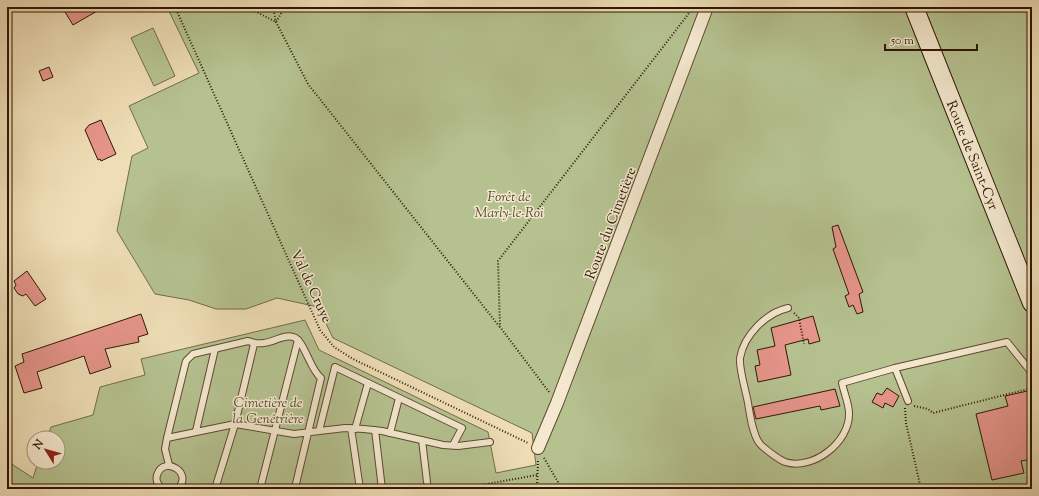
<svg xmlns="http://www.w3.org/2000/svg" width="1039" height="496" viewBox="0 0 1039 496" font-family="'Sorts Mill Goudy',serif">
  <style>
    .green { fill: #b5c290; stroke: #726c4a }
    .building { fill: #e6958b; stroke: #301605 }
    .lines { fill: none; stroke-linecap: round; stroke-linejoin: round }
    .lane-casing { stroke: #604831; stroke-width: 8 }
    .street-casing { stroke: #604831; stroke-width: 14 }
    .secondary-casing { stroke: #301605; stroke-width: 20 }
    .path { stroke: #301605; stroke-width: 2; stroke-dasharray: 1 2; stroke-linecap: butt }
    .lane { stroke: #f4e9cf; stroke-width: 6 }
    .street { stroke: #f4e9cf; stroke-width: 12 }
    .secondary { stroke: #f4e9cf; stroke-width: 18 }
    .labels { text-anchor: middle; stroke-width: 3; stroke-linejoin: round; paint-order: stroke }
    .street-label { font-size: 14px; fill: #301605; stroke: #f4e9cf }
    .park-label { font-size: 14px; font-style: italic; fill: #584a2f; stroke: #f4e9cf }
  </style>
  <rect width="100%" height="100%" fill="#eeddb5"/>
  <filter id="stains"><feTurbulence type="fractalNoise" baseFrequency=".005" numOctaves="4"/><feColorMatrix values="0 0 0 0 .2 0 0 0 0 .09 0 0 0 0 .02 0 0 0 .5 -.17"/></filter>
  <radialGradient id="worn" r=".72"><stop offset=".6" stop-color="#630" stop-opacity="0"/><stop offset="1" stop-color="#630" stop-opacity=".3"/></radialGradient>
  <!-- green -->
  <g class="green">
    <polygon points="167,7 1032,7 1032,489 7,489 7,461 33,478 38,462 58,462 58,438 47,438 51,427 93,415 100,387 145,375 141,359 305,320 319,350 488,432 496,473 536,465 532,433 333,338 318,307 277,298 246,309 216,309 189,300 155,294 117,231 132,156 148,148 129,106 199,73"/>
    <polygon points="153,28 175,76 154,86 131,38"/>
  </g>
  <!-- building -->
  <g class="building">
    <polygon points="62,7 104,7 73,25"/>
    <polygon points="49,67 53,77 43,81 39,71"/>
    <polygon points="101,120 116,154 101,161 100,159 98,160 85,130 89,125"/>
    <polygon points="838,225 863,292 859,294 863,312 857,314 853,305 849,307 845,296 849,294 833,249 836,247 832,227"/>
    <polygon points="27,271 46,299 35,306 26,294 23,296 18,294 14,288 16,285 14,281"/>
    <polygon points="141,314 148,334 138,337 139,342 105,349 111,367 90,374 84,356 37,372 42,388 24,393 15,366 24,362 22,354"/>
    <polygon points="813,316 820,341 809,344 808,339 785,345 791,375 758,382 755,366 760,365 757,350 775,346 771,328"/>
    <polygon points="887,388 899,396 893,407 885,403 883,408 872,402 877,393 882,395"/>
    <polygon points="835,389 840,406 821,410 820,406 756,419 753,407"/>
    <polygon points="1032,390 1032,459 1021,461 1024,473 992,480 976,414 1008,406 1005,396"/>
  </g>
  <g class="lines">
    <!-- lane casing -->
    <g class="lane-casing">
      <g id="lane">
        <path d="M788,308C766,313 744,335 740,358C739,370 746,391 748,403C750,415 753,439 762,446C768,451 778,459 785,462C813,471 850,442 849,413C849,404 844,393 842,383L895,368L1007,342L1032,373"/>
        <polyline points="895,368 908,401"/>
        <polyline points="351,428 360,489"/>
        <polyline points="355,429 368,383"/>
        <polyline points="375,430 382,489"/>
        <polyline points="196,431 215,349"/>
        <polyline points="319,431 335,367 462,428 453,445"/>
        <polyline points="390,433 399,398"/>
        <polyline points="167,438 165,449 169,465"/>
        <polyline points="422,440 427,482"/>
        <path d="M295,488L321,378C310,370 304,339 293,337C280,333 269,349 248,341L193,354L186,361L167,438L235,424L294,434L345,428L364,429L382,431L443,445L458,446L490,442"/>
        <path d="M162,489C158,485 155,481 157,475C164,454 195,474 177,489"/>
        <polyline points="215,489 235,424 254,344"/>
        <polyline points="260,489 298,340"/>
      </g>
    </g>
    <!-- street casing -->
    <g class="street-casing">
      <polyline id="street" points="538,448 557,403 707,7"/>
    </g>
    <!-- secondary casing -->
    <g class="secondary-casing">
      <polyline id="secondary" points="914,7 1032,303"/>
    </g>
    <!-- path -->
    <g class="path">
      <polyline points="175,7 320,330 334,347 353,359 528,443"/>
      <polyline points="247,7 276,22 285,7"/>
      <polyline points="273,7 276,22 308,84 499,326"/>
      <polyline points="794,313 799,318 804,344"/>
      <polyline points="549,392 500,327 498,261 693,8"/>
      <polyline points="914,406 928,409 933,413 1032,388"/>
      <polyline points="905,408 906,423 921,489"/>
      <polyline points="544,458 562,489"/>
      <polyline points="459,489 537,475"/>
      <polyline points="537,489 538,460"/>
    </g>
    <!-- lane -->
    <use href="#lane" class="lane"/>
    <!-- street -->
    <use href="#street" class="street"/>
    <!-- secondary -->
    <use href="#secondary" class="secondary"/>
  </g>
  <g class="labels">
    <!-- street labels -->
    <g class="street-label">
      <text transform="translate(973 155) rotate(68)" y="5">Route de Saint-Cyr</text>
      <text transform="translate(610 223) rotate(-69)" y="5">Route du Cimetière</text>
      <text transform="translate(312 286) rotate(65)" y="5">Val de Cruye</text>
    </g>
    <!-- park labels -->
    <g class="park-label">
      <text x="509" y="201">Forêt de<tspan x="509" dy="16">Marly-le-Roi</tspan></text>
      <text x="268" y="407">Cimetière de<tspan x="268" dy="16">la Genêtrière</tspan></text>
    </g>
  </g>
  <!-- margin -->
  <rect width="1039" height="496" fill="none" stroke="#eeddb5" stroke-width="24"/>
  <rect x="8" y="8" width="1023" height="480" fill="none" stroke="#301605" stroke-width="2"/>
  <rect x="12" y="12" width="1015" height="472" fill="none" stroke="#301605"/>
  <!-- north arrow -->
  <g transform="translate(46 450) rotate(307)"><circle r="19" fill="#f4e9cf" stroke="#a6957e"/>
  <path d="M0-3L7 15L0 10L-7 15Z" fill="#8f2418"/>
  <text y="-6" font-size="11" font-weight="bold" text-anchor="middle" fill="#301605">N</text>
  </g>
  <!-- scale -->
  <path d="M885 44v6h92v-6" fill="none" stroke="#301605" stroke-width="2"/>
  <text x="891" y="44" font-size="12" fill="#301605" stroke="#f4e9cf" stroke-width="3" paint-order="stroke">50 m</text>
  <rect width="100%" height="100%" filter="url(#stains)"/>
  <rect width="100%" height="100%" fill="url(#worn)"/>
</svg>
